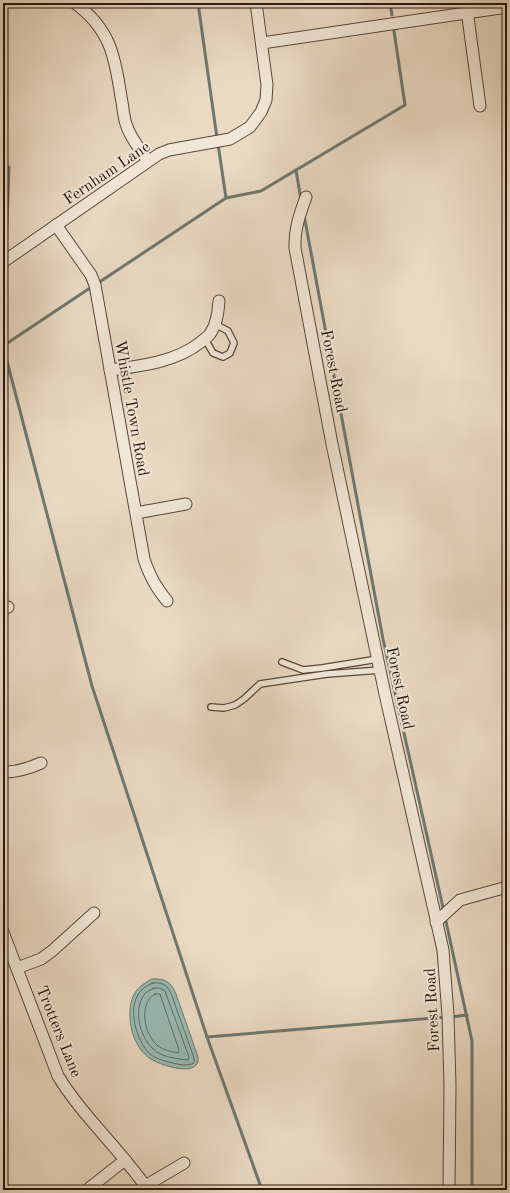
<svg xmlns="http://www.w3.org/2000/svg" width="510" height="1193" viewBox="0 0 510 1193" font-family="'Old Standard TT',serif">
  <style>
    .water { fill: #98bab5; stroke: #6c7872 }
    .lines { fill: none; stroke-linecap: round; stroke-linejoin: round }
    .shore { stroke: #606861; stroke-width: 1 }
    .stream { stroke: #6c7872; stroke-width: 3 }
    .service-casing { stroke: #59473a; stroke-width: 8 }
    .minor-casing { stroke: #59473a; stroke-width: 13 }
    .service { stroke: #f1e7d8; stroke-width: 5.5 }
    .minor { stroke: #f1e7d8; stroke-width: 11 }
    .labels { text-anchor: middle; stroke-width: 4; stroke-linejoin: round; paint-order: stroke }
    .street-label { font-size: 16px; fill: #29160d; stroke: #f1e7d8 }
  </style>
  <rect width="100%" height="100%" fill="#eadac3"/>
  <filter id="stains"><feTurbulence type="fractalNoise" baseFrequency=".005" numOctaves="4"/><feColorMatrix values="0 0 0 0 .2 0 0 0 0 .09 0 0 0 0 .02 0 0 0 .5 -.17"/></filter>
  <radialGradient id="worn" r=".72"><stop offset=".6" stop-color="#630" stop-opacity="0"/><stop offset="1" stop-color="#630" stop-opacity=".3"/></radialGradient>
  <!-- water -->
  <path class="water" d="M152,979C165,978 171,982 176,994L198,1057C201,1079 157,1065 148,1057C134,1046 129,1026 130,1010C131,994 138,986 152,979Z"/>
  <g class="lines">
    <!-- shore -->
    <g class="shore">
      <path d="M153,983C164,982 168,986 172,996L194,1058V1063C188,1066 180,1065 173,1063C165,1061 156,1059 150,1054C136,1041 127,1007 140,992C144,987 148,985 153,983Z"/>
      <path d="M154,988H160L165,991L189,1057L188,1060C177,1059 161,1057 153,1049C140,1037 133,1010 144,995C146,992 150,990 154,988Z"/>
      <path d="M155,994H160L162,1000L179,1050L178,1053C172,1052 163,1050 158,1046C144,1035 138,1003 155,994Z"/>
    </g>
    <!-- stream -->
    <g class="stream">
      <polyline points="198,3 217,138"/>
      <polyline points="390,3 392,15"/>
      <polyline points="218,144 226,198"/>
      <polyline points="3,167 9,167 6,251"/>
      <polyline points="296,170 301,200"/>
      <polyline points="304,215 383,639 444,912"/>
      <polyline points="5,270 3,346 92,686 207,1037 262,1190"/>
      <polyline points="98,283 226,198 261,191 405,105 394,31"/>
      <polyline points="3,346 93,286"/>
      <polyline points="445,917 472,1041 472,1190"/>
      <polyline points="451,1017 467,1015"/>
      <polyline points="207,1037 446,1017"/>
      <polyline points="3,1173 9,1190"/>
    </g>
    <!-- service casing -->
    <g class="service-casing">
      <g id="service">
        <polyline points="205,339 213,353 223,357 230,353 234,343 228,331 215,324"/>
        <polyline points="282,662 303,670 322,668 378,659"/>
        <polyline points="211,707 224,708 235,705 244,699 260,684 327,674 380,670"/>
      </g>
    </g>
    <!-- minor casing -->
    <g class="minor-casing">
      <g id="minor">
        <path d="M75,3C110,29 115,56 121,97C123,105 123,115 126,124C130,138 140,149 148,161"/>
        <polyline points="466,3 480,106"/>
        <polyline points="262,43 507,7"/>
        <path d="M306,197C300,214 294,229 295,248L332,444L385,694L443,950L448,1015L450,1085L449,1190"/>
        <path d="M56,225L91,275L95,285L144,559C150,577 156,587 167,601"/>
        <polyline points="3,262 159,154 169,150 230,139 250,127 261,112 266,100 267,85 256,3"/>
        <path d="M110,370C141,366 176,362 201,342C204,339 208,337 210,334C217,324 218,312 219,301"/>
        <polyline points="136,513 186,504"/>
        <polyline points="3,610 8,607"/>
        <path d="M3,772C17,772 28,769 41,763"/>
        <polyline points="436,922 460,900 507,887"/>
        <path d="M3,932L58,1076C83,1117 121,1150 148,1190"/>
        <polyline points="17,968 41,959 52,951 94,913"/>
        <polyline points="145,1186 184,1163"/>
        <polyline points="88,1189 125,1160"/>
      </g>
    </g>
    <!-- service -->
    <use href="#service" class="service"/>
    <!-- minor -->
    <use href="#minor" class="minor"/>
  </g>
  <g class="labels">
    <!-- street labels -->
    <g class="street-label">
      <text transform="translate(106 172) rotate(-34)" y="6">Fernham Lane</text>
      <text transform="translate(335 371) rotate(79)" y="6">Forest Road</text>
      <text transform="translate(133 408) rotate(80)" y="6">Whistle Town Road</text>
      <text transform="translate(401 688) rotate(78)" y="6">Forest Road</text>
      <text transform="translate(431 1010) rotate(-93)" y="6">Forest Road</text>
      <text transform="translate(60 1031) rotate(68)" y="6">Trotters Lane</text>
    </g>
  </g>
  <!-- margin -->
  <rect width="510" height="1193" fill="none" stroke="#eadac3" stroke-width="16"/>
  <rect x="4" y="4" width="502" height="1185" fill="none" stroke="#29160d" stroke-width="2"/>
  <rect x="8" y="8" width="494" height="1177" fill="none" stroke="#29160d"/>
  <rect width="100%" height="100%" filter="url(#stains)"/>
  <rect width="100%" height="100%" fill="url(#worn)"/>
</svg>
